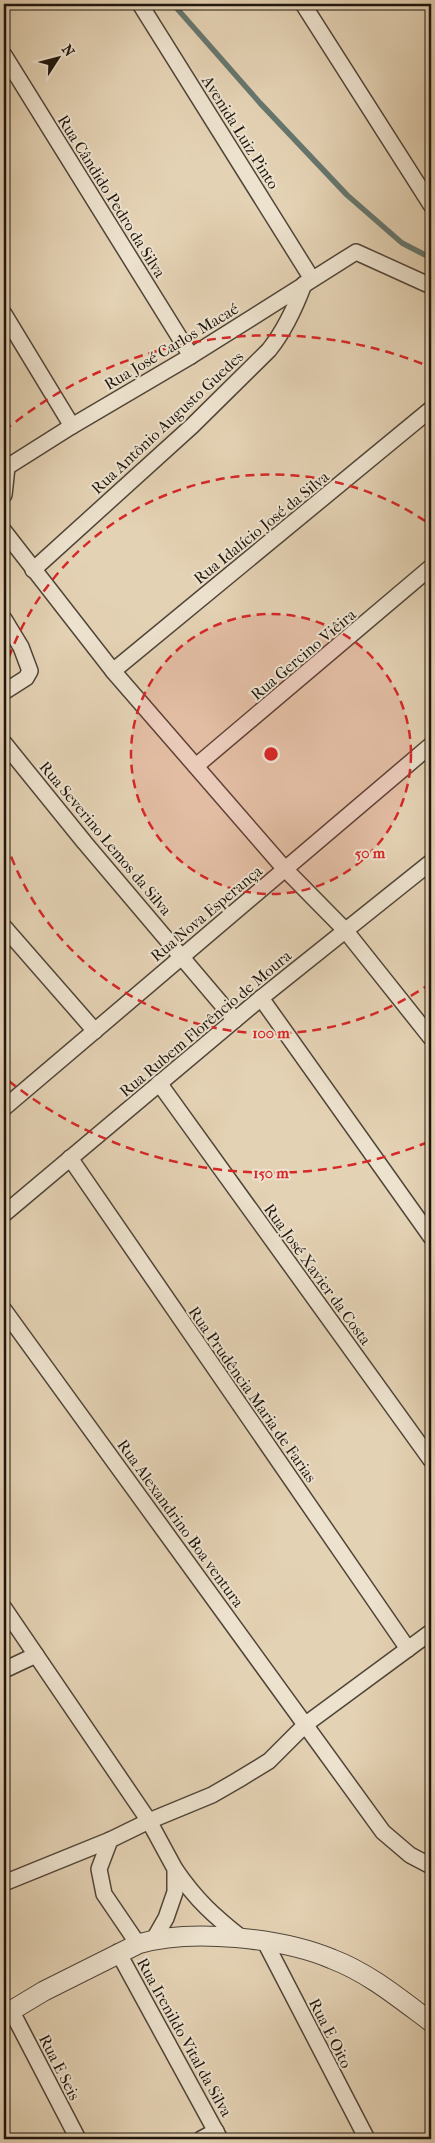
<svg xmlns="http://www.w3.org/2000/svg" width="435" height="2143" viewBox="0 0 435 2143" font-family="'IM FELL French Canon',serif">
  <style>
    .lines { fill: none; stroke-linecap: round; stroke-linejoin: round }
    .stream { stroke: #66776f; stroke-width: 5.5 }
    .minor-casing { stroke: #504538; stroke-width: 18 }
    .tertiary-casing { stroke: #504538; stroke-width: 21 }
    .minor { stroke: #ede2ce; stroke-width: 15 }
    .tertiary { stroke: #ede2ce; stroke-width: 19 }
    .ring { fill: none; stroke: #d62828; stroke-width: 2.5; stroke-dasharray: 9 6 }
    .labels { text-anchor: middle; stroke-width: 4; stroke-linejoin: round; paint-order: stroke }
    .street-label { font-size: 16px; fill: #1f160e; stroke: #ede2ce }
    .centre { fill: #d62828; stroke: #ede2ce; stroke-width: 2.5 }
    .ring-label { font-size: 15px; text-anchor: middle; font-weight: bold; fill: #d62828; stroke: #ede2ce; stroke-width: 4; stroke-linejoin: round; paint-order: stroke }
  </style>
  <rect width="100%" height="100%" fill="#e4d2b4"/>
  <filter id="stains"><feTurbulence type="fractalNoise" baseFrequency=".004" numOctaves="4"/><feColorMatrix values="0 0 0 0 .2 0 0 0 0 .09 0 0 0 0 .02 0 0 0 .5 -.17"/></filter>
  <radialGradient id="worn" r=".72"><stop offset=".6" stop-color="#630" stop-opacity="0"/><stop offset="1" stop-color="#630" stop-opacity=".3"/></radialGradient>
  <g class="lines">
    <!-- stream -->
    <polyline class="stream" points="173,4 260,103 347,195 402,243 431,258"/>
    <!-- minor casing -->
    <g class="minor-casing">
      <g id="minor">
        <polyline points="140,4 312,279"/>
        <polyline points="303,4 431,205"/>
        <polyline points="4,55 191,356"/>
        <polyline points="4,314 72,426"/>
        <polyline points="4,469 72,426 191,356 356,252 431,286"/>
        <polyline points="4,495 7,467"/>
        <polyline points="4,531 113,671 284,868 345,930 431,1038"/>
        <path d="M33,570L192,426L269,350C285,330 295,308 304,284"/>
        <polyline points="4,619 21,647 30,671 26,678 4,692"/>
        <polyline points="113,671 431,409"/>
        <polyline points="4,743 85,843 235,1020"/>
        <polyline points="196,766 431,567"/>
        <polyline points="4,927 95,1031"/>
        <polyline points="261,998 431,1237"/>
        <polyline points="159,1083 431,1460"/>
        <polyline points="4,1108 431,745"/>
        <polyline points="70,1158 408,1649"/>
        <polyline points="4,1214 261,998 431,862"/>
        <polyline points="4,1310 383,1832 410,1855 431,1866"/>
        <polyline points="4,1608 149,1821 175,1869 175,1892 166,1918 154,1939"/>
        <polyline points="4,1670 36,1655"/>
        <polyline points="110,1840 99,1869 104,1894 138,1944"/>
        <path d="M175,1869C196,1900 214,1916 243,1939"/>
        <polyline points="4,1883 110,1840 149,1821 212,1795 238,1780 269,1761 306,1724 431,1632"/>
        <polyline points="265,1942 367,2139"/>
        <polyline points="118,1952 220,2139"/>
        <polyline points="11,2010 78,2139"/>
        <polyline points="201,2139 216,2131"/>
      </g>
    </g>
    <!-- tertiary casing -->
    <g class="tertiary-casing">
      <path id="tertiary" d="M4,2015L44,1991L138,1944C191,1928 282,1938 332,1959C369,1973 400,1999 431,2022"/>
    </g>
    <!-- minor -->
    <use href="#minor" class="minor"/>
    <!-- tertiary -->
    <use href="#tertiary" class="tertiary"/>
  </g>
  <!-- distance rings -->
  <circle cx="271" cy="754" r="140" fill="#d62828" fill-opacity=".12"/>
  <g class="ring">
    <circle cx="271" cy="754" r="140"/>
    <path d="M431 983A279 279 0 0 1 4 836M4 672A279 279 0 0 1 431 525"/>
    <path d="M428 1142A419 419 0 0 1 4 1077M4 431A419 419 0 0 1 428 366"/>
  </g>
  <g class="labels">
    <!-- street labels -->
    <g class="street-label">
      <text transform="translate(241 132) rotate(58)" y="6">Avenida Luiz Pinto</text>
      <text transform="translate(112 196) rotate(58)" y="6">Rua Cândido Pedro da Silva</text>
      <text transform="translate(171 346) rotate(-31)" y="6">Rua José Carlos Macaé</text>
      <text transform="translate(167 422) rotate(-43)" y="6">Rua Antônio Augusto Guedes</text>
      <text transform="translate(261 527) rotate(-39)" y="6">Rua Idalício José da Silva</text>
      <text transform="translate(303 654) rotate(-40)" y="6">Rua Gercino Viêira</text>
      <text transform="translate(106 838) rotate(50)" y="6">Rua Severino Lemos da Silva</text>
      <text transform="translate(206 913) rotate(-40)" y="6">Rua Nova Esperança</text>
      <text transform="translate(205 1023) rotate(-40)" y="6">Rua Rubem Florêncio de Moura</text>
      <text transform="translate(318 1274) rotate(54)" y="6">Rua José Xavier da Costa</text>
      <text transform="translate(253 1394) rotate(55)" y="6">Rua Prudência Maria de Farias</text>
      <text transform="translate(181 1523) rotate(54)" y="6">Rua Alexandrino Boa ventura</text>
      <text transform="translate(331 2033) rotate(63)" y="6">Rua E Oito</text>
      <text transform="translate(185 2037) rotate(61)" y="6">Rua Irenildo Vital da Silva</text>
      <text transform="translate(60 2067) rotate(63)" y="6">Rua E Seis</text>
    </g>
  </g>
  <circle cx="271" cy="754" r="8" class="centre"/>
  <g class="ring-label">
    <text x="370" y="858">50 m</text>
    <text x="271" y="1038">100 m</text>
    <text x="271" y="1178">150 m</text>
  </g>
  <!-- margin -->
  <rect width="435" height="2143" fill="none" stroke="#e4d2b4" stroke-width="20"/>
  <rect x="5" y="5" width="425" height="2133" fill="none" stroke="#1f160e" stroke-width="2.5"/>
  <rect x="10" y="10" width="415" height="2123" fill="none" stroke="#1f160e"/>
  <!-- north arrow -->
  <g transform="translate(58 58) rotate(54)" stroke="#ede2ce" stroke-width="4" paint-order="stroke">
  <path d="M0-4L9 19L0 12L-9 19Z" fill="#1f160e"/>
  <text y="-8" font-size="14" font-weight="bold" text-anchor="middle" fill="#1f160e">N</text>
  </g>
  <rect width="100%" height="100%" filter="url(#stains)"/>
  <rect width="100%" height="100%" fill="url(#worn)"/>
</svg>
